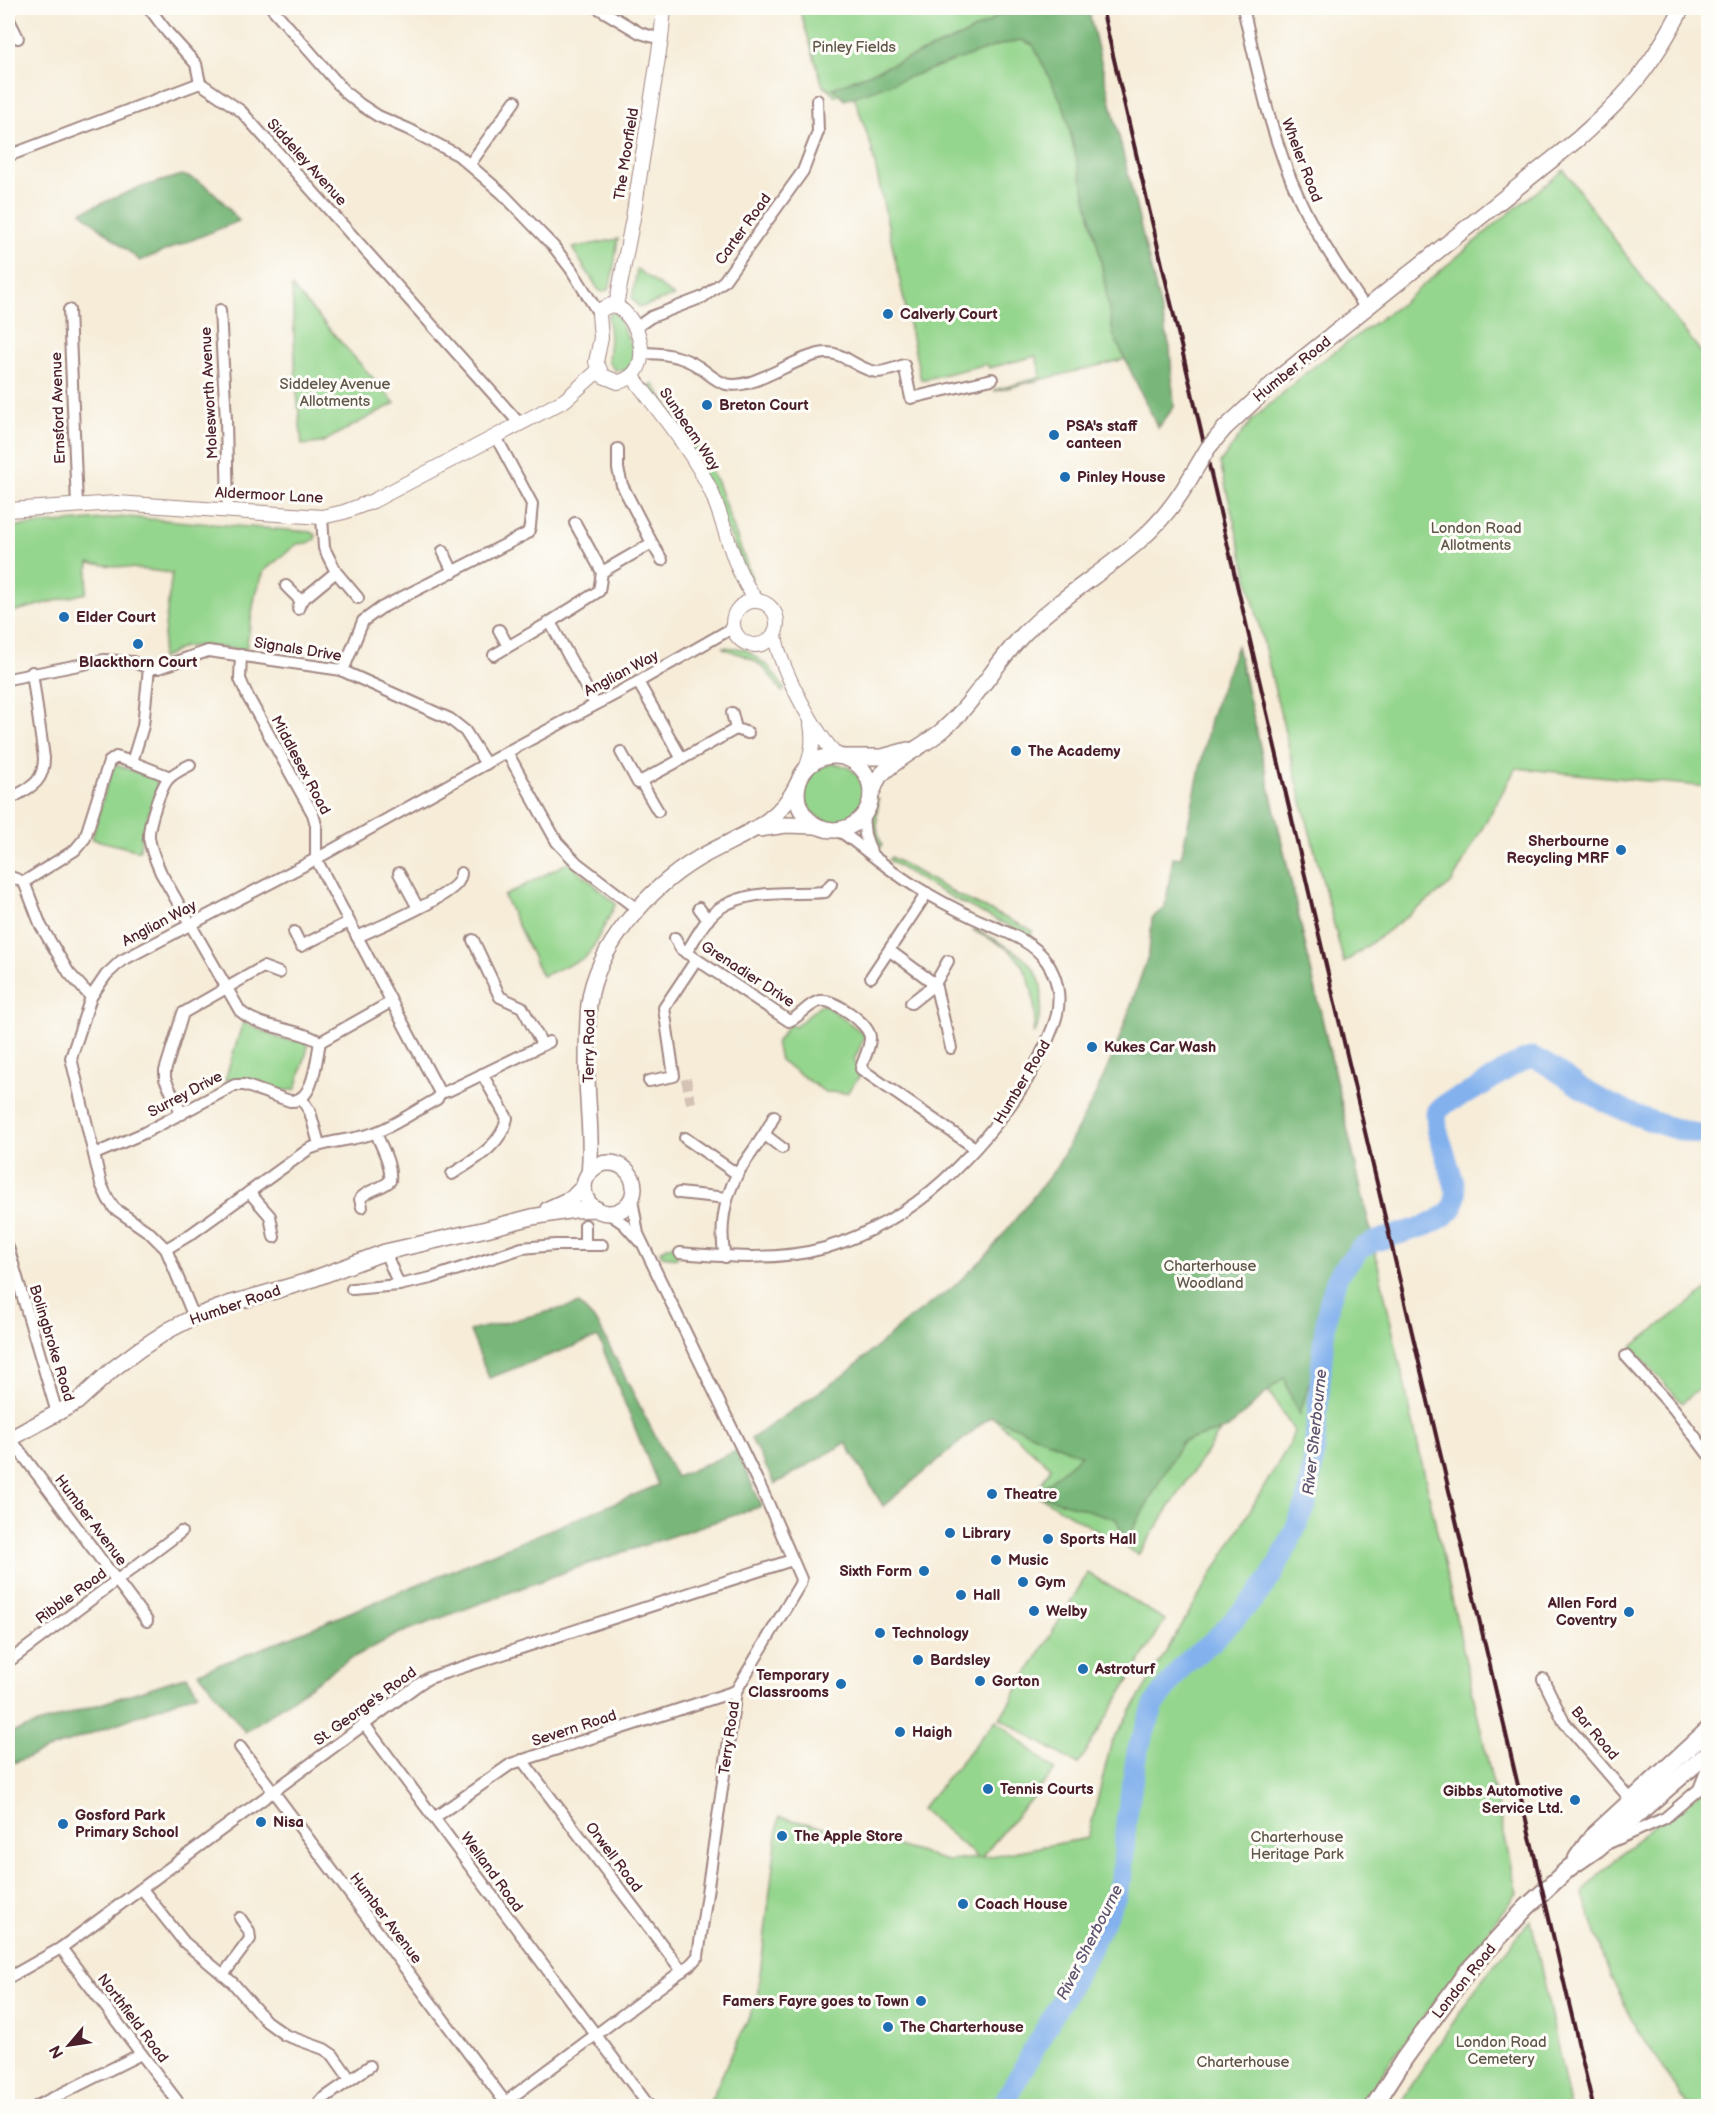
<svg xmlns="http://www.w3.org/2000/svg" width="1716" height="2114" viewBox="0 0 1716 2114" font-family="'Balsamiq Sans',sans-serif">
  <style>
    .green { fill: #95d68e; stroke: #707a5c; stroke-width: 1.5 }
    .forest { fill: #78b779; stroke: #616b52; stroke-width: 1.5 }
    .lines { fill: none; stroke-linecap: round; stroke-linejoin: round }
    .river { stroke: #82b1ed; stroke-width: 21 }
    .minor-tunnel { stroke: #d4c3b5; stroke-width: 10; stroke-dasharray: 10 5; stroke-linecap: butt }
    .minor-casing { stroke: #a08682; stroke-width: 14 }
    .tertiary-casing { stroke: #a08682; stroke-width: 16 }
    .secondary-casing { stroke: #a08682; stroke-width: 18 }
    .trunk-casing { stroke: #a08682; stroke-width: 20 }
    .minor { stroke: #fff; stroke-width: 10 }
    .tertiary { stroke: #fff; stroke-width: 14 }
    .secondary { stroke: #fff; stroke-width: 15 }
    .trunk { stroke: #fff; stroke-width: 16 }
    .rail { stroke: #4a1f2b; stroke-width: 4 }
    .secondary-bridge-casing { stroke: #a08682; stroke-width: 18; stroke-linecap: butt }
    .secondary-bridge { stroke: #fff; stroke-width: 15 }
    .poi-dot { fill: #1f6fb2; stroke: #fdfcf7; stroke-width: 2 }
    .labels { text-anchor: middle; stroke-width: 6; stroke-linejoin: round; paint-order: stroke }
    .park-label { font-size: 15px; fill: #605649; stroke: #fdfcf7 }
    .street-label { font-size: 15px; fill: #4a1f2b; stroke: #fdfcf7 }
    .poi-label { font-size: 15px; font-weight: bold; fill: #4a1f2b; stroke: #fdfcf7; text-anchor: start }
    .water-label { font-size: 16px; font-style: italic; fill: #5e526f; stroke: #fdfcf7 }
  </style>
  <rect width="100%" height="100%" fill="#fdfcf7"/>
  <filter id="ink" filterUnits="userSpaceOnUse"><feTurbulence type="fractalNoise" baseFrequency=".0167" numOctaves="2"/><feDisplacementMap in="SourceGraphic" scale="12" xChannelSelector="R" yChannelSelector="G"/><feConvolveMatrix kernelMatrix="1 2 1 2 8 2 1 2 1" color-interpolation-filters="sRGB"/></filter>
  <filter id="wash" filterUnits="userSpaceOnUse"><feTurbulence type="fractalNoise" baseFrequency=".008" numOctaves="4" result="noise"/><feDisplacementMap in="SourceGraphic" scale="24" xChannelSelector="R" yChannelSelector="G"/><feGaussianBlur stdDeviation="1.35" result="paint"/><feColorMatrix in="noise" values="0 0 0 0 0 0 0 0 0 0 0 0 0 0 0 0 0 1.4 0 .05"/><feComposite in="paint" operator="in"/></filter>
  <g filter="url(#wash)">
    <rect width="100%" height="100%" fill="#f6ecd8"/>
    <!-- green -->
    <g class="green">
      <polygon points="799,8 1085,8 1170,348 995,391 995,390 1041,377 1036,356 989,368 987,364 921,380 871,146 852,90 835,96 830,90 823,86"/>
      <polygon points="1564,170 1645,281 1708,361 1708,787 1516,768 1451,884 1344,963 1300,794 1220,463 1251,421 1308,371 1402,303 1503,218"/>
      <path d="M618,239C615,254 614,278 608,290L602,292L598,289L572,248Z"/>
      <polygon points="637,269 674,296 642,307 638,306 632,298"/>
      <polygon points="292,287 395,403 321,443 302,445 296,383"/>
      <polygon points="610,313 613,313 617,315 633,349 633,364 627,370 615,370 608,362 610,337 608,317"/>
      <polygon points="653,384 701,453 717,482 752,579 748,580 732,539 649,386"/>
      <polygon points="126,517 311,532 316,535 315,539 308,543 297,544 264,571 255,596 246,649 199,646 183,647 161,659 172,573 89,563 86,593 8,613 8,527"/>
      <polygon points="1237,646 1373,1242 1517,1893 1390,2062 1361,2106 708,2106 757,1999 779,1817 881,1841 947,1861 978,1858 921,1809 996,1720 1055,1770 981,1858 1088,1838 1111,1744 1289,1445 1294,1431 1258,1374 1138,1555 1035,1494 1051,1467 991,1416 883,1506 1099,1215"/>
      <path d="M722,647L745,649L769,667L785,689L782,692C772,678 764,665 749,658C740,653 731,653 722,647Z"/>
      <circle cx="834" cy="793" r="29"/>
      <polygon points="117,765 155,779 158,786 141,838 140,851 92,839 111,769"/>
      <path d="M875,798L879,799C876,816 875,829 882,845L879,849C870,832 868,816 875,798Z"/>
      <path d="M891,857L957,895L1033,931L1030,936C981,913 933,890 889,860Z"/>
      <polygon points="569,862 616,904 593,947 585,958 542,976 504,896"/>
      <path d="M976,929C1027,958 1056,967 1035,1034L1033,1033C1038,1008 1032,972 1013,954C1003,944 985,937 973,930Z"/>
      <polygon points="820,1005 825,1005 864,1034 864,1038 854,1060 862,1073 847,1093 825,1092 780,1060 776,1043 789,1024 795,1027"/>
      <path d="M243,1022L280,1039L306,1042L308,1047L296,1089C273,1096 249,1077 225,1080Z"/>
      <polygon points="671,1245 677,1246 677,1258 662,1256 660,1251"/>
      <polygon points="1708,1289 1708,1381 1682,1403 1632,1348 1635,1344"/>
      <polygon points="1088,1573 1165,1620 1078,1765 1000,1718"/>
      <polygon points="1708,1775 1708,2106 1688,2106 1638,2030 1611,1978 1583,1895 1585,1889 1593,1880"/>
      <polygon points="1531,1920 1570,2106 1398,2106 1480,1982"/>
    </g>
    <!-- forest -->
    <g class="forest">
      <polygon points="1007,8 1088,8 1170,348 1174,407 1158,428 1113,334 1100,256 1064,107 1033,45 1021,40 996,46 845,100 833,88 960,37 989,22"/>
      <path d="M182,175C210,183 221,199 239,221L140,261L81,212L138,188Z"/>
      <polygon points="1237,646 1373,1242 1344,1268 1300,1414 1292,1400 1284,1377 1228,1428 1182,1442 1126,1541 1116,1519 1035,1494 1081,1455 991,1416 883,1506 846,1443 775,1484 751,1439 848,1372 904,1323 952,1288 986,1256 1056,1168 1092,1102 1115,1051 1149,953 1152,918 1165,907 1173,857 1181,858 1211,716"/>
      <polygon points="579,1304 598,1324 676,1477 736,1451 762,1506 570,1570 398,1634 346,1661 245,1732 199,1672 271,1645 658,1485 598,1337 489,1378 470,1331"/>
      <polygon points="187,1676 198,1693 8,1765 8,1729 10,1733"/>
    </g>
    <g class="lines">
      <!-- river -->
      <path class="river" d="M1002,2106L1086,1957L1115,1898L1122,1877L1126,1822L1137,1752L1154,1705L1183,1665L1213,1641L1255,1598L1270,1578L1288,1545L1306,1504L1313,1465L1324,1335L1329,1303L1338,1275L1360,1249L1373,1242L1428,1225L1443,1217L1453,1208L1456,1195L1454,1183L1437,1129L1436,1113C1446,1100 1458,1099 1472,1091C1493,1080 1510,1064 1533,1057C1550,1065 1564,1076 1580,1087C1610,1107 1663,1128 1698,1134"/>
    </g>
  </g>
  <g filter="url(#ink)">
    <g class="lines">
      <!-- minor-tunnel -->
      <polyline class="minor-tunnel" points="686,1079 691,1103"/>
      <!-- minor casing -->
      <g class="minor-casing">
        <g id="minor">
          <polyline points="149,8 168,33 196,64 200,83"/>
          <polyline points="272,8 346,93 361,105 378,116 408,129 458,155 503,194 554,247 571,269 599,314"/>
          <polyline points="598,8 640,33 661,39"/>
          <path d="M1243,8C1258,72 1271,139 1300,200C1317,238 1343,273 1366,309"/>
          <polyline points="8,18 18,38"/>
          <polyline points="200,83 241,111 520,424"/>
          <polyline points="8,156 200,83"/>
          <polyline points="470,164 515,101"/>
          <polyline points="69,310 77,505"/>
          <polyline points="220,310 226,420 228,511"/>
          <polyline points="635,328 651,317 703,297 724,281 803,171 818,132 817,100"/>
          <path d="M641,353C662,353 681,355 699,367C707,372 715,381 726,384C754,391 796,355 826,353C844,352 858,370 877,372C885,372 896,368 904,365L911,398L992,379"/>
          <polyline points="322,517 324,548 336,572 358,598"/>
          <polyline points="575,523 602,572"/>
          <polyline points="652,543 662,560"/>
          <polyline points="443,551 453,572"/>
          <polyline points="286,586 301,601"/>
          <polyline points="298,609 301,601 336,572"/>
          <polyline points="550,622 599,591 602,572 652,543 622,485 618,469 618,449"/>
          <polyline points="499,630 508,646"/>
          <polyline points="241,655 240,679 248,697 313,814 316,825 316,859 440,1093"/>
          <polyline points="494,655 550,622 595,704"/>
          <polyline points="343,671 363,621 381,608 528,533 530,526 532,504 496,437"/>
          <polyline points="8,679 104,660 133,662 149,668 158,668 208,651 335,669 343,671 450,719 465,731 486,764"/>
          <polyline points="638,682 682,759 736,729 732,713"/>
          <polyline points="736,729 748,733"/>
          <polyline points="621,752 638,783 682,759"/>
          <polyline points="132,762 143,726 149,668"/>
          <path d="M190,765C184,768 176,772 170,777C161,785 148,825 149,838C151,850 156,862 161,873L240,1011C262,1030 296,1027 320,1042"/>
          <polyline points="641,782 658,811"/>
          <path d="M8,800C28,788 44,785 44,758L32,672"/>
          <polyline points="863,817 865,835 872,855"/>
          <polyline points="399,873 418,908"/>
          <polyline points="8,876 24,882 75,850 85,838 109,762 116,757 132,762 170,777"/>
          <polyline points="24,882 41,926 69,973 91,997"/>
          <polyline points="699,908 708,920"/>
          <polyline points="637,909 577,863 557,842 507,752 638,682 734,627"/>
          <polyline points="294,932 301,946 349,922"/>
          <path d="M357,937C379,927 446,899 458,882C459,880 461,875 461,873"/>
          <path d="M675,938L681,949L789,1021C800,1017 809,1003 820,1001C833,998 870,1024 870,1038C870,1049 863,1059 861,1069L975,1148"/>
          <polyline points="473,940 500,997 522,1007 542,1044"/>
          <polyline points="890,951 935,984 945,1025"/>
          <path d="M686,953C696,938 705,918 720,908C751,888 790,895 825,892L831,884"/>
          <polyline points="871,977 927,893"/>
          <polyline points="911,1003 935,984 948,961"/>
          <polyline points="947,1030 951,1048"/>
          <polyline points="649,1081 674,1076 664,1008 696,960"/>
          <polyline points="301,1098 310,1112 319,1144"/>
          <polyline points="182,1114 165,1079 165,1071 183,1013 263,967 279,973"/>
          <polyline points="765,1135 782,1148"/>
          <polyline points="685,1138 737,1174"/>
          <path d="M95,1154L144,1133L235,1085H244L290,1101C314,1103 316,1060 320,1042L391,1002"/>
          <path d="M452,1174C474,1160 502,1145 507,1118L482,1074"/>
          <polyline points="249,1192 270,1216 274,1237"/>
          <polyline points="679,1193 727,1198"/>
          <path d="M362,1207L360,1199C367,1190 381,1189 390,1181C392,1165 382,1148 376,1133"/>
          <polyline points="608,1213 624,1224 639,1241"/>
          <polyline points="585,1225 585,1244"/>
          <polyline points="8,1247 57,1413"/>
          <path d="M166,1249L191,1234L309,1149C329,1140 352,1141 374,1133C395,1126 416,1110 437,1099L440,1093L448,1091L549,1042"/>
          <polyline points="385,1252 399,1285"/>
          <path d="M680,1253C727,1257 779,1261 825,1248C868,1235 910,1211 943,1181C985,1142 1022,1096 1046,1044C1050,1034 1055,1024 1057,1014C1061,996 1057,977 1047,962C1031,938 999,930 974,918C955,909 936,899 918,888C891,872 869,852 844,834L835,830"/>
          <path d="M725,1257C719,1230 724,1199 737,1175C748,1155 765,1138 774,1116"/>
          <polyline points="352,1289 399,1285 431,1278 522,1248 555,1245 602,1245"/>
          <polyline points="194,1317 166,1249 150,1233 114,1208 108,1199 101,1184 71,1058 91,997 106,975 121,961 316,859 507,752"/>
          <polyline points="1626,1356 1674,1409 1708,1454"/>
          <polyline points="10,1438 147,1621"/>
          <polyline points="8,1662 181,1532"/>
          <polyline points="1543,1679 1564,1722 1631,1800"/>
          <polyline points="364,1724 649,2106"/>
          <polyline points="240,1747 508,2106"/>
          <polyline points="522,1760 682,1971"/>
          <polyline points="434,1818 511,1764 736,1691"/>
          <polyline points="1611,1842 1665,1818 1699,1789 1708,1766"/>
          <polyline points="142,1889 184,1942 233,1983 266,2021 285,2035 324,2049 333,2055 350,2079"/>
          <polyline points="61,1948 181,2106"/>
          <polyline points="223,1975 250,1939 249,1931 240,1918"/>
          <polyline points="8,1978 61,1948 419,1684 429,1678 792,1560"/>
          <polyline points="320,2101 370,2066"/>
          <polyline points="37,2106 141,2054"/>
          <polyline points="500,2106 691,1964 698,1956 736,1691 800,1584 801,1579 768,1503 638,1234 632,1199"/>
        </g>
      </g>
      <!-- tertiary casing -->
      <g class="tertiary-casing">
        <g id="tertiary">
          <path d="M611,305C636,308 661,373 618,382L603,376L596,362L601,338L599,314L602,309Z"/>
          <polyline points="616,306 633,218 661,39 664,8"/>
          <path d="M633,377C660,413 692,450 711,491C727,528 732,569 757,601"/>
          <polyline points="8,510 117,503 322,517 344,512 373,501 565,400 599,370"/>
          <circle cx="755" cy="623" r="22"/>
          <path d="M775,632C776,661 816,736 838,756"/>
          <path d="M806,769C812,753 814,741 811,724"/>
        </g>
      </g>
      <!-- secondary casing -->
      <g class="secondary-casing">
        <g id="secondary">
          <path d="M1225,428L1281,376L1578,139C1592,126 1606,114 1619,100C1645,73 1665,41 1682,8"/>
          <circle cx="834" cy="793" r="37"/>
          <polyline points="846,757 882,757 908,750"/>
          <path d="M871,794C874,789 876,782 879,777C894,759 928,744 945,728C975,701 994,666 1021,637C1056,600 1100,575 1138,542C1160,523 1178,500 1192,475"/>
          <polyline points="759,829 786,825 816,826"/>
          <circle cx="609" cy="1188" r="25"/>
          <path d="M589,1174C593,1140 587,1107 587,1073C587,1051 587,1026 589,1004C596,947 650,887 699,858C738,835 777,828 798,783"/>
          <polyline points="548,1209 572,1198 584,1186"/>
          <polyline points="8,1440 77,1402 113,1369 140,1349 169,1330 194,1317 229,1304 305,1282 385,1252 486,1229 532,1217 574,1210 597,1209"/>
        </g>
      </g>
      <!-- trunk casing -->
      <g class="trunk-casing">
        <g id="trunk">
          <polyline points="1577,1858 1591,1838 1708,1730"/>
          <polyline points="1374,2106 1404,2059 1466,1973 1526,1908 1569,1868 1598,1848 1708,1753"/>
        </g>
      </g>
      <!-- minor -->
      <use href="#minor" class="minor"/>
      <!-- tertiary -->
      <use href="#tertiary" class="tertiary"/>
      <!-- secondary -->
      <use href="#secondary" class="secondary"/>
      <!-- trunk -->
      <use href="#trunk" class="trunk"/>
      <!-- rail -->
      <polyline class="rail" points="1102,8 1593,2106"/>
      <!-- secondary-bridge casing -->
      <g class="secondary-bridge-casing">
        <polyline id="secondary-bridge" points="1192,475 1208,448 1225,428"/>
      </g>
      <!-- secondary-bridge -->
      <use href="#secondary-bridge" class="secondary-bridge"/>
    </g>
  </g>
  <!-- markers -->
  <g class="poi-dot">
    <circle cx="888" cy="314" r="6"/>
    <circle cx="707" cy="405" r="6"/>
    <circle cx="1054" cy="435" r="6"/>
    <circle cx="1065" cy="477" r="6"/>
    <circle cx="64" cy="617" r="6"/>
    <circle cx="138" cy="644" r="6"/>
    <circle cx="1016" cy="751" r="6"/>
    <circle cx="1621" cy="850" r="6"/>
    <circle cx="1092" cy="1047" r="6"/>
    <circle cx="992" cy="1494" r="6"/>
    <circle cx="950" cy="1533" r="6"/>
    <circle cx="1048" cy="1539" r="6"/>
    <circle cx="996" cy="1560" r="6"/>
    <circle cx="924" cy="1571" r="6"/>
    <circle cx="1023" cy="1582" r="6"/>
    <circle cx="961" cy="1595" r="6"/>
    <circle cx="1034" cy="1611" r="6"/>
    <circle cx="1629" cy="1612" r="6"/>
    <circle cx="880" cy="1633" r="6"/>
    <circle cx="918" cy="1660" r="6"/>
    <circle cx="1083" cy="1669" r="6"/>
    <circle cx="980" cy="1681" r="6"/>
    <circle cx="841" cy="1684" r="6"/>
    <circle cx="900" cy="1732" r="6"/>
    <circle cx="988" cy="1789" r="6"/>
    <circle cx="1575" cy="1800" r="6"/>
    <circle cx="261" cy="1822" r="6"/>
    <circle cx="63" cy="1824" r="6"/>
    <circle cx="782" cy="1836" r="6"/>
    <circle cx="963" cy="1904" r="6"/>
    <circle cx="921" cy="2001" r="6"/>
    <circle cx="888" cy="2027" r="6"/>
  </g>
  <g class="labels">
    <!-- park labels -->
    <g class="park-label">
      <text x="854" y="52">Pinley Fields</text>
      <text x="335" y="389">Siddeley Avenue<tspan x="335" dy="17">Allotments</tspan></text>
      <text x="1476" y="533">London Road<tspan x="1476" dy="17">Allotments</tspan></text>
      <text x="1210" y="1271">Charterhouse<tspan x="1210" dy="17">Woodland</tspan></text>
      <text x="1297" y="1842">Charterhouse<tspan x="1297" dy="17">Heritage Park</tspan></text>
      <text x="1501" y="2047">London Road<tspan x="1501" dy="17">Cemetery</tspan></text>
      <text x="1243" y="2067">Charterhouse</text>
    </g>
    <!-- street labels -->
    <g class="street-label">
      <text transform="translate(626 154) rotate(-81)" y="5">The Moorfield</text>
      <text transform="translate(1302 160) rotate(69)" y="5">Wheler Road</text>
      <text transform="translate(307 162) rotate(48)" y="5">Siddeley Avenue</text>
      <text transform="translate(743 229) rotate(-54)" y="5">Carter Road</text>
      <text transform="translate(1292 369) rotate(-39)" y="5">Humber Road</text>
      <text transform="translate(209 393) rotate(-93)" y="5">Molesworth Avenue</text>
      <text transform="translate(58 408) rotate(-92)" y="5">Ernsford Avenue</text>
      <text transform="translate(690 429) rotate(56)" y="5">Sunbeam Way</text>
      <text transform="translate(269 495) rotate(3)" y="5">Aldermoor Lane</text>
      <text transform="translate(298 649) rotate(9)" y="5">Signals Drive</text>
      <text transform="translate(621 673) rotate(-28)" y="5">Anglian Way</text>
      <text transform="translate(301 765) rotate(62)" y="5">Middlesex Road</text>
      <text transform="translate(159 923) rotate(-28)" y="5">Anglian Way</text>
      <text transform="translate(748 974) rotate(33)" y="5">Grenadier Drive</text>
      <text transform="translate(589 1046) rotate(-89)" y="5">Terry Road</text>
      <text transform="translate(1022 1082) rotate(-59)" y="5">Humber Road</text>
      <text transform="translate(185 1094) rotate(-28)" y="5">Surrey Drive</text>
      <text transform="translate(235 1305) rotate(-19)" y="5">Humber Road</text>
      <text transform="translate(52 1343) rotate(73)" y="5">Bolingbroke Road</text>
      <text transform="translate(91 1520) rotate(53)" y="5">Humber Avenue</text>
      <text transform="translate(71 1596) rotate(-36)" y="5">Ribble Road</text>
      <text transform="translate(365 1706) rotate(-36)" y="5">St. George's Road</text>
      <text transform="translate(574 1728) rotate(-18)" y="5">Severn Road</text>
      <text transform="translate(1595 1733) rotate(50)" y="5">Bar Road</text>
      <text transform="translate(729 1738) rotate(-82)" y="5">Terry Road</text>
      <text transform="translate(614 1857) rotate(53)" y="5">Orwell Road</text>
      <text transform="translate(492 1872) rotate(54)" y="5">Welland Road</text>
      <text transform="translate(386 1918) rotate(53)" y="5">Humber Avenue</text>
      <text transform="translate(1464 1981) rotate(-51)" y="5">London Road</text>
      <text transform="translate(133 2018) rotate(53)" y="5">Northfield Road</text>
    </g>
    <!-- poi labels -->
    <g class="poi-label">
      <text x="900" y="319">Calverly Court</text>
      <text x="719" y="410">Breton Court</text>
      <text x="1066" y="431">PSA's staff<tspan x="1066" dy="17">canteen</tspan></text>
      <text x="1077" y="482">Pinley House</text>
      <text x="76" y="622">Elder Court</text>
      <text x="138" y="667" text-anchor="middle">Blackthorn Court</text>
      <text x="1028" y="756">The Academy</text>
      <text x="1609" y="846" text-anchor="end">Sherbourne<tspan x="1609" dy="17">Recycling MRF</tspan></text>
      <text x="1104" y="1052">Kukes Car Wash</text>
      <text x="1004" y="1499">Theatre</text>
      <text x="962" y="1538">Library</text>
      <text x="1060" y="1544">Sports Hall</text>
      <text x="1008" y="1565">Music</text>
      <text x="912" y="1576" text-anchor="end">Sixth Form</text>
      <text x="1035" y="1587">Gym</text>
      <text x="973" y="1600">Hall</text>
      <text x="1617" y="1608" text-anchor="end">Allen Ford<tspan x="1617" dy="17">Coventry</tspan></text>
      <text x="1046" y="1616">Welby</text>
      <text x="892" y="1638">Technology</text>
      <text x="930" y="1665">Bardsley</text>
      <text x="1095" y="1674">Astroturf</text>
      <text x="829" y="1680" text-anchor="end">Temporary<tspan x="829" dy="17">Classrooms</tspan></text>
      <text x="992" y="1686">Gorton</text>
      <text x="912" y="1737">Haigh</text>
      <text x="1000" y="1794">Tennis Courts</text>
      <text x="1563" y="1796" text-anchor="end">Gibbs Automotive<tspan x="1563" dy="17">Service Ltd.</tspan></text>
      <text x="75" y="1820">Gosford Park<tspan x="75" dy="17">Primary School</tspan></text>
      <text x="273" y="1827">Nisa</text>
      <text x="794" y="1841">The Apple Store</text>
      <text x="975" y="1909">Coach House</text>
      <text x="909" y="2006" text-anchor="end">Famers Fayre goes to Town</text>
      <text x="900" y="2032">The Charterhouse</text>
    </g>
    <!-- water labels -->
    <g class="water-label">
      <text transform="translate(1314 1432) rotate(-84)" y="6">River Sherbourne</text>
      <text transform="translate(1089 1942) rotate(-63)" y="6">River Sherbourne</text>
    </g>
  </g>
  <!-- margin -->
  <rect width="1716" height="2114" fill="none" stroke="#fdfcf7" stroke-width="30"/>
  <!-- north arrow -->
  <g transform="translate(69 2045) rotate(241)" stroke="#fdfcf7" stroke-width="4.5" paint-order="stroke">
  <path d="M0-4.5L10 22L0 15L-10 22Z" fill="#4a1f2b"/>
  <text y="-9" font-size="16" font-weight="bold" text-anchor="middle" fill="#4a1f2b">N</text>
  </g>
</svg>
